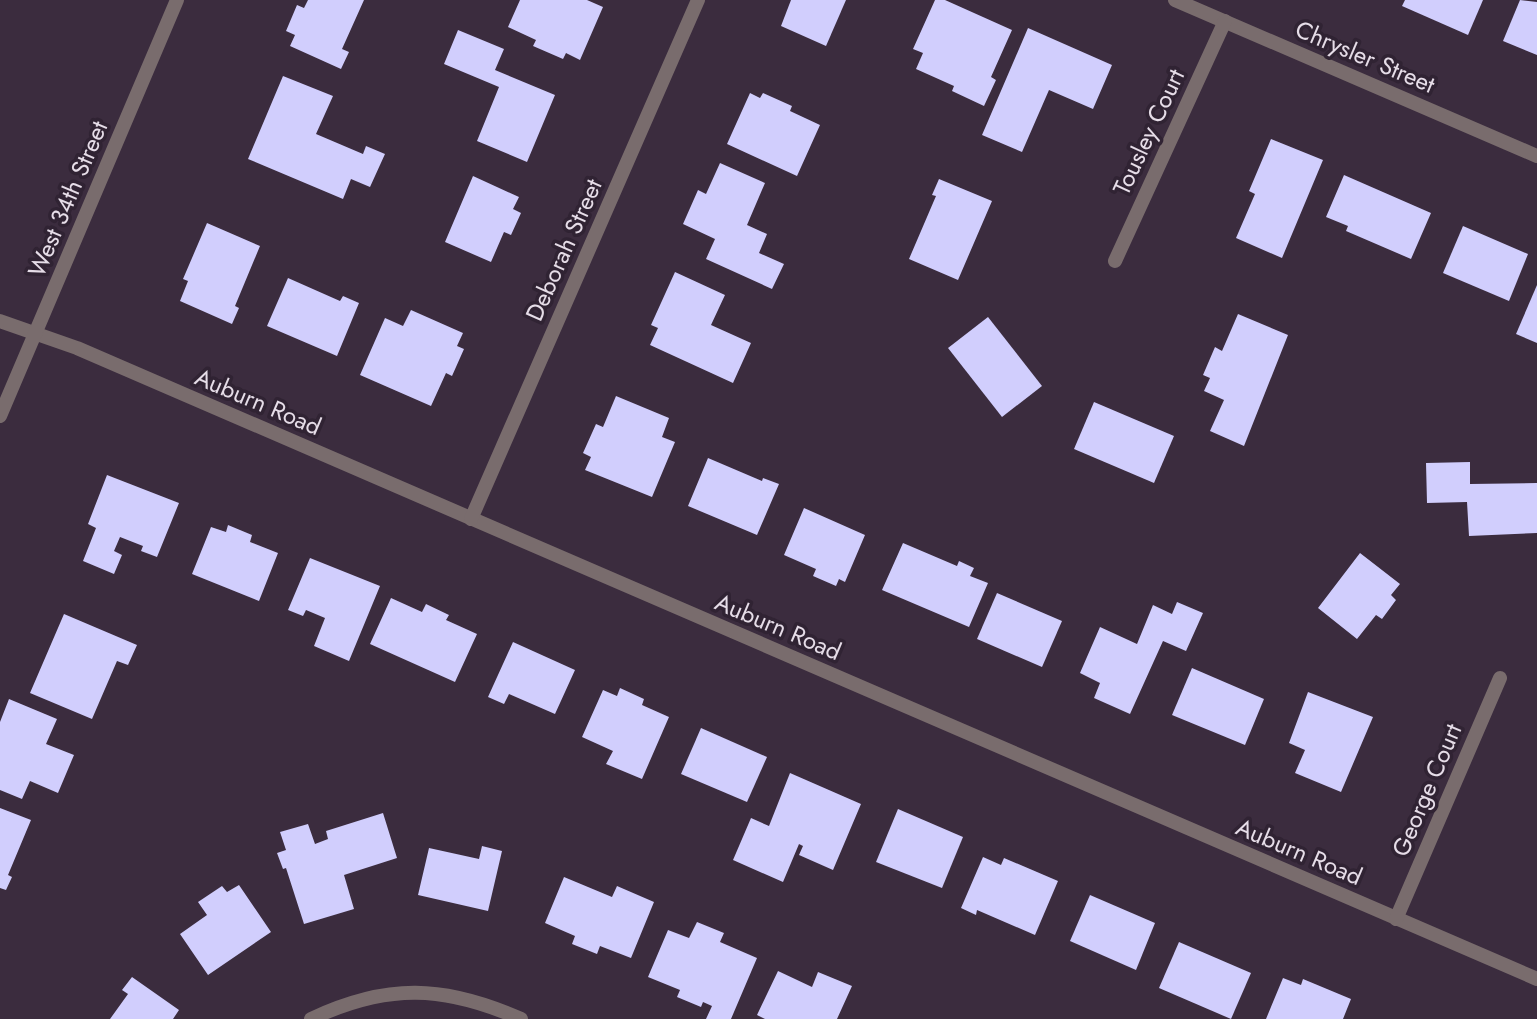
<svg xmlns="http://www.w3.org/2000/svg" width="1537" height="1019" viewBox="0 0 1537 1019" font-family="Jost,sans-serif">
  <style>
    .building { fill: #d1cefd }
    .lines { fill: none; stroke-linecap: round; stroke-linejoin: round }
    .minor { stroke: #796c6d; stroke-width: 14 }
    .tertiary { stroke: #796c6d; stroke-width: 14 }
    .labels { text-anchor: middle; stroke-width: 7; stroke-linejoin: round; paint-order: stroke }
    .street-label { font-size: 24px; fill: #e6dde8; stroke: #302333 }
  </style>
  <rect width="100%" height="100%" fill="#3b2c3e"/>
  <!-- building -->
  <g class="building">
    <polygon points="308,0 364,0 342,49 349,52 341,69 290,46 295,35 286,31 297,5 304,8"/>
    <polygon points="520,0 587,0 603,7 580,60 566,53 563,59 533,46 536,40 508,27"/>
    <polygon points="791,0 846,0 826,46 781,26"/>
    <polygon points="935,0 945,0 1012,30 991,77 996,80 984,106 952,91 954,86 916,69 923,53 913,49"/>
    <polygon points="1405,0 1483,0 1468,35 1402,6"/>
    <polygon points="1520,0 1537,2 1537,55 1503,41"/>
    <polygon points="1028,28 1112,65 1093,109 1049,90 1022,152 982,135"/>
    <polygon points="458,30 504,49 495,70 555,95 527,162 477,141 499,87 444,64"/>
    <polygon points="283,76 333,96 316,134 363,154 366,146 385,154 370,187 351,179 343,199 248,159"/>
    <polygon points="750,93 760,98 763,93 792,106 790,111 820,125 797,176 727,144"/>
    <polygon points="1271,139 1323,160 1282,258 1236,238 1255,194 1249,191"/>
    <polygon points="720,163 765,183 747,225 767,234 759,253 784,264 772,289 706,259 715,239 683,224 698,190 706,194"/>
    <polygon points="1344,175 1431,213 1411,259 1346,231 1348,226 1326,217"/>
    <polygon points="473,176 519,197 513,209 521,213 511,235 504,232 491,262 445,242"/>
    <polygon points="939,179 992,201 958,280 909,259 936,196 932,195"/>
    <polygon points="207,223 260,246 235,306 239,308 232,324 180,301 188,281 183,279"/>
    <polygon points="1463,226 1528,254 1509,301 1443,273"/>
    <polygon points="675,272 725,295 711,325 751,343 733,383 650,345 658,328 651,325"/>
    <polygon points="288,278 340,301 343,296 359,303 337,356 267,326"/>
    <polygon points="1537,285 1537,343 1516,334"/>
    <polygon points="411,310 463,333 457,346 464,349 452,376 446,373 431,406 360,375 385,318 403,326"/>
    <polygon points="1238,314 1288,335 1244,446 1210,431 1224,400 1204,391 1210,378 1203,375 1215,347 1222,351"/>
    <polygon points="988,317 1042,386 1002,417 948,348"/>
    <polygon points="616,396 669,418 662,437 675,442 652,497 585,470 591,457 583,453 596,424 603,427"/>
    <polygon points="1094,402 1174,436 1154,483 1074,449"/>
    <polygon points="708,458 762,481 763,478 779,484 757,535 688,506"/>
    <polygon points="1470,462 1470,484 1537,483 1537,533 1469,536 1467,502 1427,503 1426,463"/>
    <polygon points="107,475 179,503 157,557 141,551 143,546 120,537 114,551 122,555 114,574 83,561 96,528 88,524"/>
    <polygon points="804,508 865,535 845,582 839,579 836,586 813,576 816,569 784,555"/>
    <polygon points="228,525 252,535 250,542 278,553 259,601 192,574 211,527 226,532"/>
    <polygon points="903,543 957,566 959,561 974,568 970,576 988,583 969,627 882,590"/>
    <polygon points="1360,553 1400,584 1391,595 1396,600 1382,619 1376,615 1357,639 1318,608"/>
    <polygon points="310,558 380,586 349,661 314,646 325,618 306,610 303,616 288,610"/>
    <polygon points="997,593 1062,621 1042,667 977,639"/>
    <polygon points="391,598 422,612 426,604 449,615 446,620 477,634 455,682 370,644"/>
    <polygon points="1177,602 1203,613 1186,651 1163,641 1130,714 1094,698 1100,683 1080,673 1100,627 1137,644 1153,605 1172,614"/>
    <polygon points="64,614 137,645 128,665 117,661 92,719 30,693"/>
    <polygon points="513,642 575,670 555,714 509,694 504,704 488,697"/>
    <polygon points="1192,668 1264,699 1245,745 1172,715"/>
    <polygon points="620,688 644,699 642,705 669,717 642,779 606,764 613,751 582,737 603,690 617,696"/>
    <polygon points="1308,692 1373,717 1341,792 1295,773 1305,750 1289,743"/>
    <polygon points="9,699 57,719 46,744 74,755 58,793 30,781 22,799 0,790 0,722"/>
    <polygon points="701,728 767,757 747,802 681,774"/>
    <polygon points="790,773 861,804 833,870 799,855 803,846 799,844 783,882 733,860 751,818 769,826"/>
    <polygon points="0,808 31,820 8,875 12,877 6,890 0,888"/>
    <polygon points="898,809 963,837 942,888 876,862"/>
    <polygon points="383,813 397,858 344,875 354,909 304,924 286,868 283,869 277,853 286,850 280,832 308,824 315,844 328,839 326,831"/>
    <polygon points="482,846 502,851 488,911 418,895 429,848 479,859"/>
    <polygon points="983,857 1001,865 1004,858 1058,881 1035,935 977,910 976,915 961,908"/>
    <polygon points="564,877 612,897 617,886 654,902 631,958 600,946 597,954 572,944 575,936 545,923"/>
    <polygon points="239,885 271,932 208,975 180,934 207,915 198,902 222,886 227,892"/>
    <polygon points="1090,895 1155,923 1136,970 1070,941"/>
    <polygon points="697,922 724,933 720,942 757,958 731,1019 706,1019 712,1006 703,1002 701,1007 677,997 680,990 648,977 668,930 689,938"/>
    <polygon points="1179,942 1251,973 1231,1019 1159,988"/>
    <polygon points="778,971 812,987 818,972 852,986 837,1019 765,1019 757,1015"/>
    <polygon points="132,977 179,1010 173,1019 110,1019 128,994 122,990"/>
    <polygon points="1283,978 1301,985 1303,979 1351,999 1343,1019 1266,1019"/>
  </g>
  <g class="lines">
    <!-- minor -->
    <g class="minor">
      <polyline points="1175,0 1537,156"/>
      <polyline points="1115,261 1225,21"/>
      <polyline points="0,321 77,348 1537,979"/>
      <polyline points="471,519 698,0"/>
      <polyline points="1396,919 1500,678"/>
      <path d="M311,1019C387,983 444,985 521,1019"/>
    </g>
    <!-- tertiary -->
    <polyline class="tertiary" points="0,416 177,0"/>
  </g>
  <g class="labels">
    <!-- street labels -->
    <g class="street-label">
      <text transform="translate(1365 57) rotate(23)" y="8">Chrysler Street</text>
      <text transform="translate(1149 132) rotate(-65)" y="8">Tousley Court</text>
      <text transform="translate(68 199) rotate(-67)" y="8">West 34th Street</text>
      <text transform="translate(564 250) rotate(-66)" y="8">Deborah Street</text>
      <text transform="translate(258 402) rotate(23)" y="8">Auburn Road</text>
      <text transform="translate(778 627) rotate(23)" y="8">Auburn Road</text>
      <text transform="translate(1427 790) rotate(-67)" y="8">George Court</text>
      <text transform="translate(1299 852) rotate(23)" y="8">Auburn Road</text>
    </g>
  </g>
</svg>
